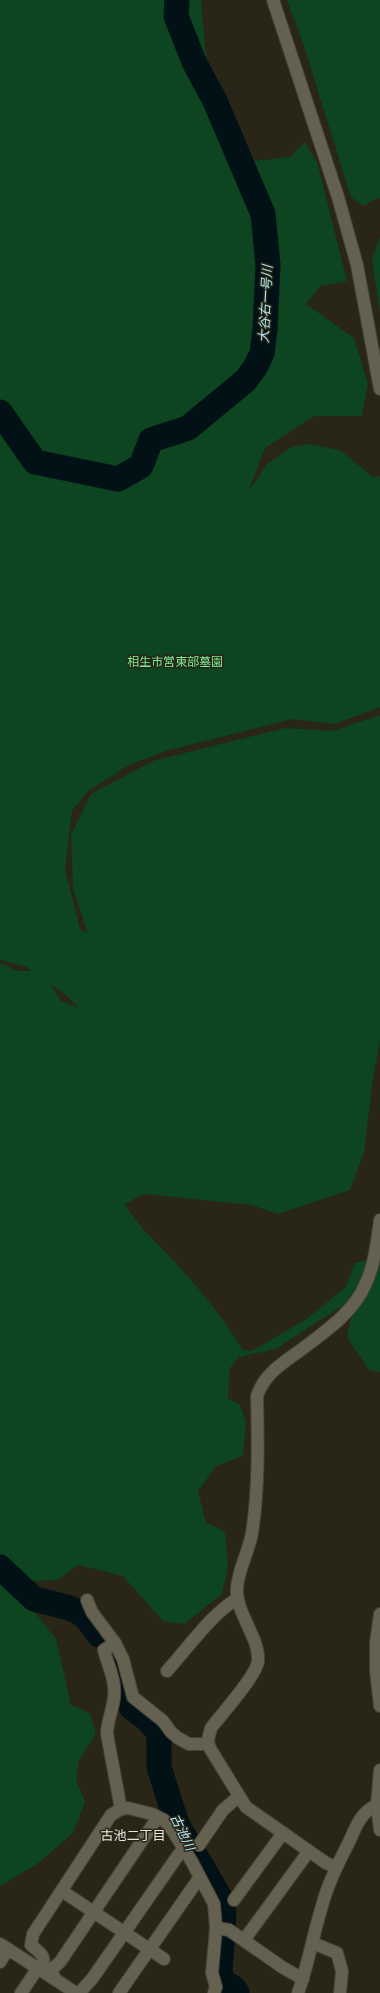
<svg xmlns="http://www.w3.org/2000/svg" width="380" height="1993" viewBox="0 0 380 1993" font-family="'Source Sans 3','Noto Sans JP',sans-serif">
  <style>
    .green { fill: #0c451f; fill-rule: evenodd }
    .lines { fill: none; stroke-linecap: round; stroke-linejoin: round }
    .river { stroke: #011115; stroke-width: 25 }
    .minor-casing { stroke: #464238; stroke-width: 14 }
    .tertiary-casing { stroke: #464238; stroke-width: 14 }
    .minor { stroke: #656150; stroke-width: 12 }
    .tertiary { stroke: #656150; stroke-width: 12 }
    .labels { text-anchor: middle; stroke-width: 3; stroke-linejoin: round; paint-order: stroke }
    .park-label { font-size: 12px; fill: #7aeb95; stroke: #292517 }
    .water-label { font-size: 13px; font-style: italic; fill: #abe7f5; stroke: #292517 }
    .neighbourhood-label { font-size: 13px; fill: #eae8de; stroke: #292517 }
  </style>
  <rect width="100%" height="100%" fill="#292517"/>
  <!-- green -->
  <g class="green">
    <path d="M0,0H201L207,68L255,161L290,157L305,142L317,162L347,281L320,286L306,304L354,338L368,384L362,416H314L265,448L248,492L268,463L292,447L309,444L340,450L373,477L380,476V707L335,724L293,719L166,751L129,765L87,792L72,811L65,869L80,929L88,933L73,888L71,835L91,794L153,761L285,728L333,731L380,715V1040L373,1079L364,1152L350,1190L278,1214L252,1205L144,1194L125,1204C138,1226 156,1242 173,1260C199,1288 223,1318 243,1350L252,1351L305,1320L346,1287L355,1263L380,1258V1372L369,1370L347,1337L351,1318L342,1306L276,1349L239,1357L230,1368L228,1398L240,1405L246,1422L243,1456L216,1466L198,1491L206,1522L225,1532L228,1567L222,1594L184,1624L163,1621L123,1576L78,1565L58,1580L31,1581L0,1553V963L18,971H32L27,967L0,960ZM50,984L66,995L79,1008L61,1001Z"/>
    <polygon points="287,0 380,0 380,199 378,198 363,206 351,197 303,43"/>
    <polygon points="380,236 380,314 372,260"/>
    <polygon points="0,1579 33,1610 56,1639 71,1705 90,1713 96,1734 79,1760 76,1780 85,1802 73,1833 37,1864 0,1886"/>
  </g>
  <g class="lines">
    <!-- river -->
    <g class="river">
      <polyline points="0,412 35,462 118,479 141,466 151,440 188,428 246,380 256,366 262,353 265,330 268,265 263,214 215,101 194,62 176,16 177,0"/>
      <polyline points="0,1567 34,1599 70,1608 85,1616 99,1635"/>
      <polyline points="110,1651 118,1665 125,1695 131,1707 148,1720 159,1733 159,1767 177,1824 220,1897 224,1912 220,1972 223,1982 234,1988 237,1993"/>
    </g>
    <!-- minor casing -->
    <g class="minor-casing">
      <g id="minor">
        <polyline points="87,1600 92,1612 115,1643 123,1659 133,1697 163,1721 171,1732 178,1738 189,1744 208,1744"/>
        <path d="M115,1643L104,1650C108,1666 116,1680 114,1697C113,1710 107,1721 107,1734L121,1809"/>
        <path d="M167,1671C187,1649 212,1613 237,1599"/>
        <polyline points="199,1845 223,1810 238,1797"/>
        <path d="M336,1867L326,1863L246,1807L211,1750C206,1742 209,1736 211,1728C221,1715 257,1675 258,1661C260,1638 235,1612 237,1588C238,1570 249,1551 252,1533C259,1487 258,1442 257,1396C264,1375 281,1364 298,1352C323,1333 354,1313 366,1283C375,1263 377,1241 380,1220"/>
        <polyline points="62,1891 164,1959"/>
        <polyline points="234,1900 283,1833"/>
        <polyline points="216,1928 229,1930 282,1967 303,1979"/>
        <polyline points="244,1940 309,1851"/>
        <polyline points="313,1943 337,1953 342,1971 340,1993"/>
        <polyline points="0,1944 76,1993"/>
        <polyline points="0,1962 8,1949"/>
        <path d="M43,1971C45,1955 43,1955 31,1945L33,1934L111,1815L121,1809L128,1808L152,1814L164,1820L173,1831L192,1862L214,1904L216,1928L212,1973L216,1987L214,1993"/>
        <polyline points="55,1979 51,1970 60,1962 158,1817"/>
        <polyline points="21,1993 38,1968"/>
        <polyline points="79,1993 92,1979 179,1854 185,1850"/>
        <polyline points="119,1993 200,1877"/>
        <path d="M298,1993C310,1959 315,1924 327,1890C333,1873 342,1856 350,1840C356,1826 362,1811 377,1805"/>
      </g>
    </g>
    <!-- tertiary casing -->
    <g class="tertiary-casing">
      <g id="tertiary">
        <polyline points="273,0 338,197 357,265 380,389"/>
        <polyline points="380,1614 376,1643 376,1671 380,1706"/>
        <polyline points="380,1770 377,1805 380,1830"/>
      </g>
    </g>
    <!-- minor -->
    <use href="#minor" class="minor"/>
    <!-- tertiary -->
    <use href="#tertiary" class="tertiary"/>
  </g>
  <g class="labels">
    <!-- park labels -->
    <g class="park-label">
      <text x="175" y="666">相生市営東部墓園</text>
    </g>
    <!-- water labels -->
    <g class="water-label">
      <text transform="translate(265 304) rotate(-87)" y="5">大谷右一号川</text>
      <text transform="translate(183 1832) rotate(64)" y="5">古池川</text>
    </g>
    <!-- neighbourhood labels -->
    <g class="neighbourhood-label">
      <text x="133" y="1840">古池二丁目</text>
    </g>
  </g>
</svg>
